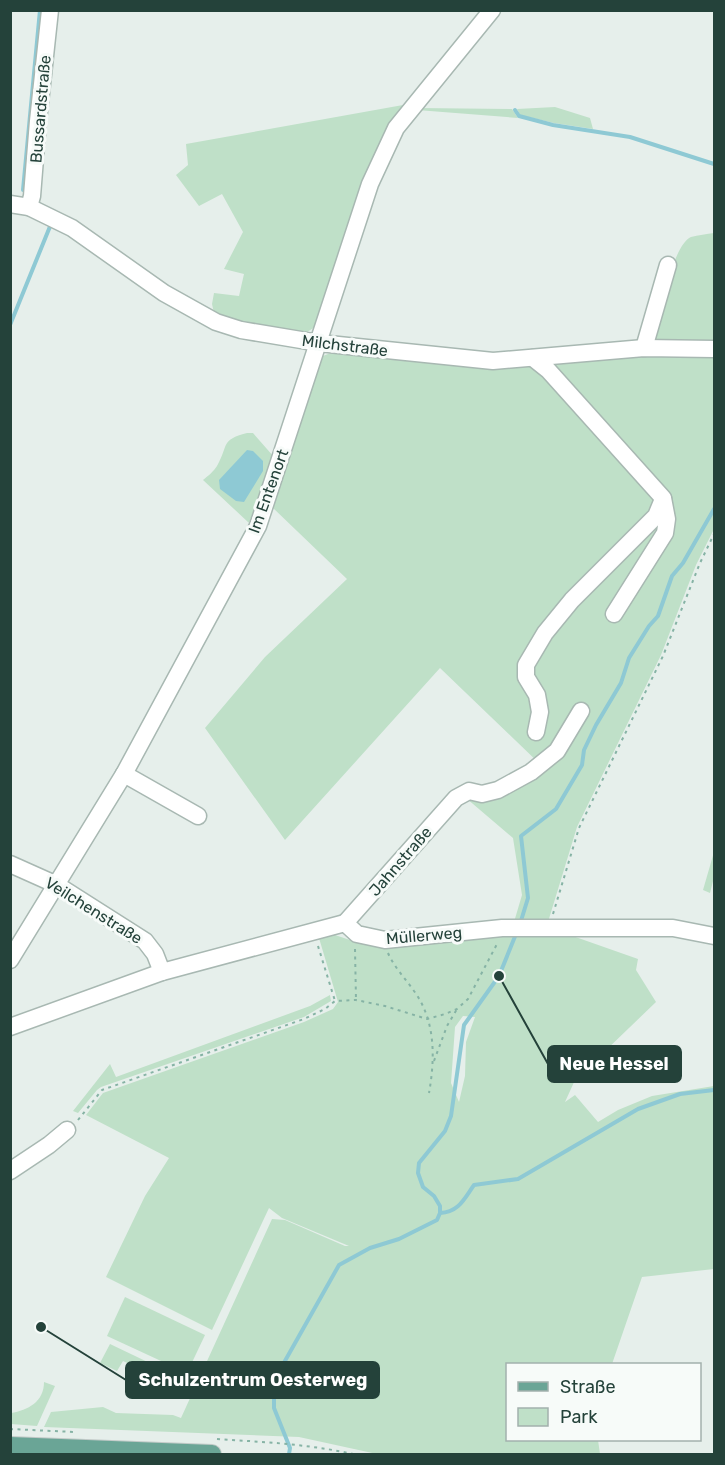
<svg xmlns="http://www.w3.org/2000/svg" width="725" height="1465" viewBox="0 0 725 1465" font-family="Rubik,sans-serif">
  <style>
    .green { fill: #bfe0c8; fill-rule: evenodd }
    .water { fill: #8ec9d4 }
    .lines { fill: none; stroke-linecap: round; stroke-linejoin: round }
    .stream { stroke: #8ec9d4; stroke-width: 4 }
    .minor-casing { stroke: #a8b8b2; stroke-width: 19 }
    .major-casing { stroke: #c2cac8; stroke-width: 20 }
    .path { stroke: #86b3a5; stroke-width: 2; stroke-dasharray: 3 4.5; stroke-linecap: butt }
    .minor { stroke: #fff; stroke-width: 16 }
    .major { stroke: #6aa596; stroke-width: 18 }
    .labels { text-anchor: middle; stroke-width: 6; stroke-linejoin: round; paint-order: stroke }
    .street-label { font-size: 16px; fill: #24423a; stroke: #f7fbf9 }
    .leader { fill: none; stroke: #24423a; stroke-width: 2 }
    .callout-dot { fill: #24423a; stroke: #f7fbf9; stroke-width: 2 }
    .callout { fill: #24423a; stroke: #24423a; stroke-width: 2 }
    .callout-label { font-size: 18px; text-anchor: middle; font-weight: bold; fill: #fff }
  </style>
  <rect width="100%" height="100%" fill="#e6efeb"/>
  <!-- green -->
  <g class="green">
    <polygon points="403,105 388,126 363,183 318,325 304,334 235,322 214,313 212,304 214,293 239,296 244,274 224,269 243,232 222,194 199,206 176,175 188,165 186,144"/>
    <polygon points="555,107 590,118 593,129 554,123 520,115 517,109"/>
    <polygon points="418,108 512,109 518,118 417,110"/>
    <path d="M714,233V342H652C658,321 672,245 691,237C698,235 707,234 714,233Z"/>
    <polygon points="338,350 497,366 645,352 714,353 714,529 696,565 661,655 577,827 548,922 514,922 522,895 513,838 466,798 543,767 440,668 285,840 205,728 265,657 347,579 272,507 323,356"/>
    <path d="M247,433H253L274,457L249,523L203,480C208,476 214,471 217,466C229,445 220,440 247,433Z"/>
    <polygon points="714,852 714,877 710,893 703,890"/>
    <path d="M501,932L567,934L638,959L636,970L656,1002L575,1080L565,1102L575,1095L598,1122L618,1110L652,1096L714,1086V1269L642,1277L612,1364H508V1440H598L600,1454H377L299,1437L44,1427L51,1412L103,1407L116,1413L173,1415L181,1418L272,1219L285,1220L345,1246H349L282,1218L269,1208L212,1330L106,1277L145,1196L169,1158L86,1115L103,1093L304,1022L333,1009L338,1002L319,938L332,934L359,943L383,947ZM463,1016L475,1017L466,1042L465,1076L459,1102L451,1083L455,1027Z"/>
    <polygon points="330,995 331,1001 304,1017 101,1087 97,1090 78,1113 73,1111 110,1064 116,1077 310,1006"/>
    <polygon points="125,1297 205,1335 187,1373 107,1336"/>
    <polygon points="110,1344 179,1377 175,1386 123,1361 117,1371 100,1363"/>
    <path d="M44,1382L55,1386L37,1426L11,1424V1413C28,1410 44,1402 44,1382Z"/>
  </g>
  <!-- water -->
  <polygon class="water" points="247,450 253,451 263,461 263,471 244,502 236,501 220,489 219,480"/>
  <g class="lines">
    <!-- stream -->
    <g class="stream">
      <polyline points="515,110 519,116 553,125 630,137 714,164"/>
      <polyline points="23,190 40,10"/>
      <polyline points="10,325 51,224"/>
      <polyline points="520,924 528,898 521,836 556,809 582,765 584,750 596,725 621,683 629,658 649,626 658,616 672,576 683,563 714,509"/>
      <path d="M440,1213C459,1212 464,1199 474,1185L518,1179L638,1109L680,1094L714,1090"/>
      <polyline points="289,1454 290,1448 274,1408 274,1391 281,1368 339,1265 370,1248 399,1239 437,1220 440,1213 440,1206 434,1196 423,1187 418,1173 419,1163 445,1131 451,1116 464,1025 499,976 516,934"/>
    </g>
    <!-- minor casing -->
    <g class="minor-casing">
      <g id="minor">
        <polyline points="10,204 29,207 72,228 164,293 216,322 241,330 319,343 493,361 644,348 714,349"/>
        <polyline points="29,207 32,196 38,121 50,10"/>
        <polyline points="644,348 668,265"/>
        <polyline points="533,358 548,370 663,498 667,519 665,533 614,614"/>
        <polyline points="536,732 540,712 537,695 526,677 526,665 545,633 572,600 656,516 663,499"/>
        <polyline points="124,774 198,816"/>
        <polyline points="10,864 57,885 145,941 155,954 162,972"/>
        <polyline points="345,923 456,798 469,791 482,794 498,790 531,772 557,751 581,711"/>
        <polyline points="10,960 124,774 258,526 370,184 396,128 492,10"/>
        <polyline points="10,1027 162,972 345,923 357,934 385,940 502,928 673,928 714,936"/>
        <polyline points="10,1171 49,1145 67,1130"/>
      </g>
    </g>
    <!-- major casing -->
    <g class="major-casing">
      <polyline id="major" points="10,1446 212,1454"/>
    </g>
    <!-- path -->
    <g class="path">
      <polyline points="553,914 579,828 663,656 700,563 714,534"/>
      <polyline points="318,946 335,1001"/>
      <polyline points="355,949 356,1000"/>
      <path d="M388,953C394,967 405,978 414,991C436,1021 435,1059 429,1093"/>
      <polyline points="434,1061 447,1026 457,1009"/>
      <polyline points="78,1120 102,1090 304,1019 325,1009 335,1001 356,1000 385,1006 427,1019 445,1014 457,1009 468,999 497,944"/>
      <polyline points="10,1429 74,1432"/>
      <path d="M217,1439C263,1442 308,1444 353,1454"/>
    </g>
    <!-- minor -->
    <use href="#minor" class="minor"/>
    <!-- major -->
    <use href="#major" class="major"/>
  </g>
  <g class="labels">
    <!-- street labels -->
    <g class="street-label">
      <text transform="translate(40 109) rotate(-85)" y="6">Bussardstraße</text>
      <text transform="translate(345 345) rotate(7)" y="6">Milchstraße</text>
      <text transform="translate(268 491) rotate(-70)" y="6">Im Entenort</text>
      <text transform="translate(400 861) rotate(-49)" y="6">Jahnstraße</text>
      <text transform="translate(94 910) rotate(32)" y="6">Veilchenstraße</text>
      <text transform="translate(424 935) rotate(-5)" y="6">Müllerweg</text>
    </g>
  </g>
  <!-- callouts -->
  <path class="leader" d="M499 976L548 1064M41 1327L126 1380"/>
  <g class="callout-dot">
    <circle cx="499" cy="976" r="6"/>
    <circle cx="41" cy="1327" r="6"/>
  </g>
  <g class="callout">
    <rect x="548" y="1046" width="133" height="36" rx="6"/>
    <rect x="126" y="1362" width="253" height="36" rx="6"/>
  </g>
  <g class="callout-label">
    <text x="614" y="1070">Neue Hessel</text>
    <text x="253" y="1386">Schulzentrum Oesterweg</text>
  </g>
  <!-- border -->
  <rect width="725" height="1465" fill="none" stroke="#24423a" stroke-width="24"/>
  <!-- legend -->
  <rect x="506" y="1363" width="195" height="78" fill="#f7fbf9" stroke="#a3b1ad" stroke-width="1.5"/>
  <rect x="518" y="1382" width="30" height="9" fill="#6aa596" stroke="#a3b1ad" stroke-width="1.5"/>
  <text x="560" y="1393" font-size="18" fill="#24423a">Straße</text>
  <rect x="518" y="1408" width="30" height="18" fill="#bfe0c8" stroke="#a3b1ad" stroke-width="1.5"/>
  <text x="560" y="1423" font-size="18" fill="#24423a">Park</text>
</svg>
